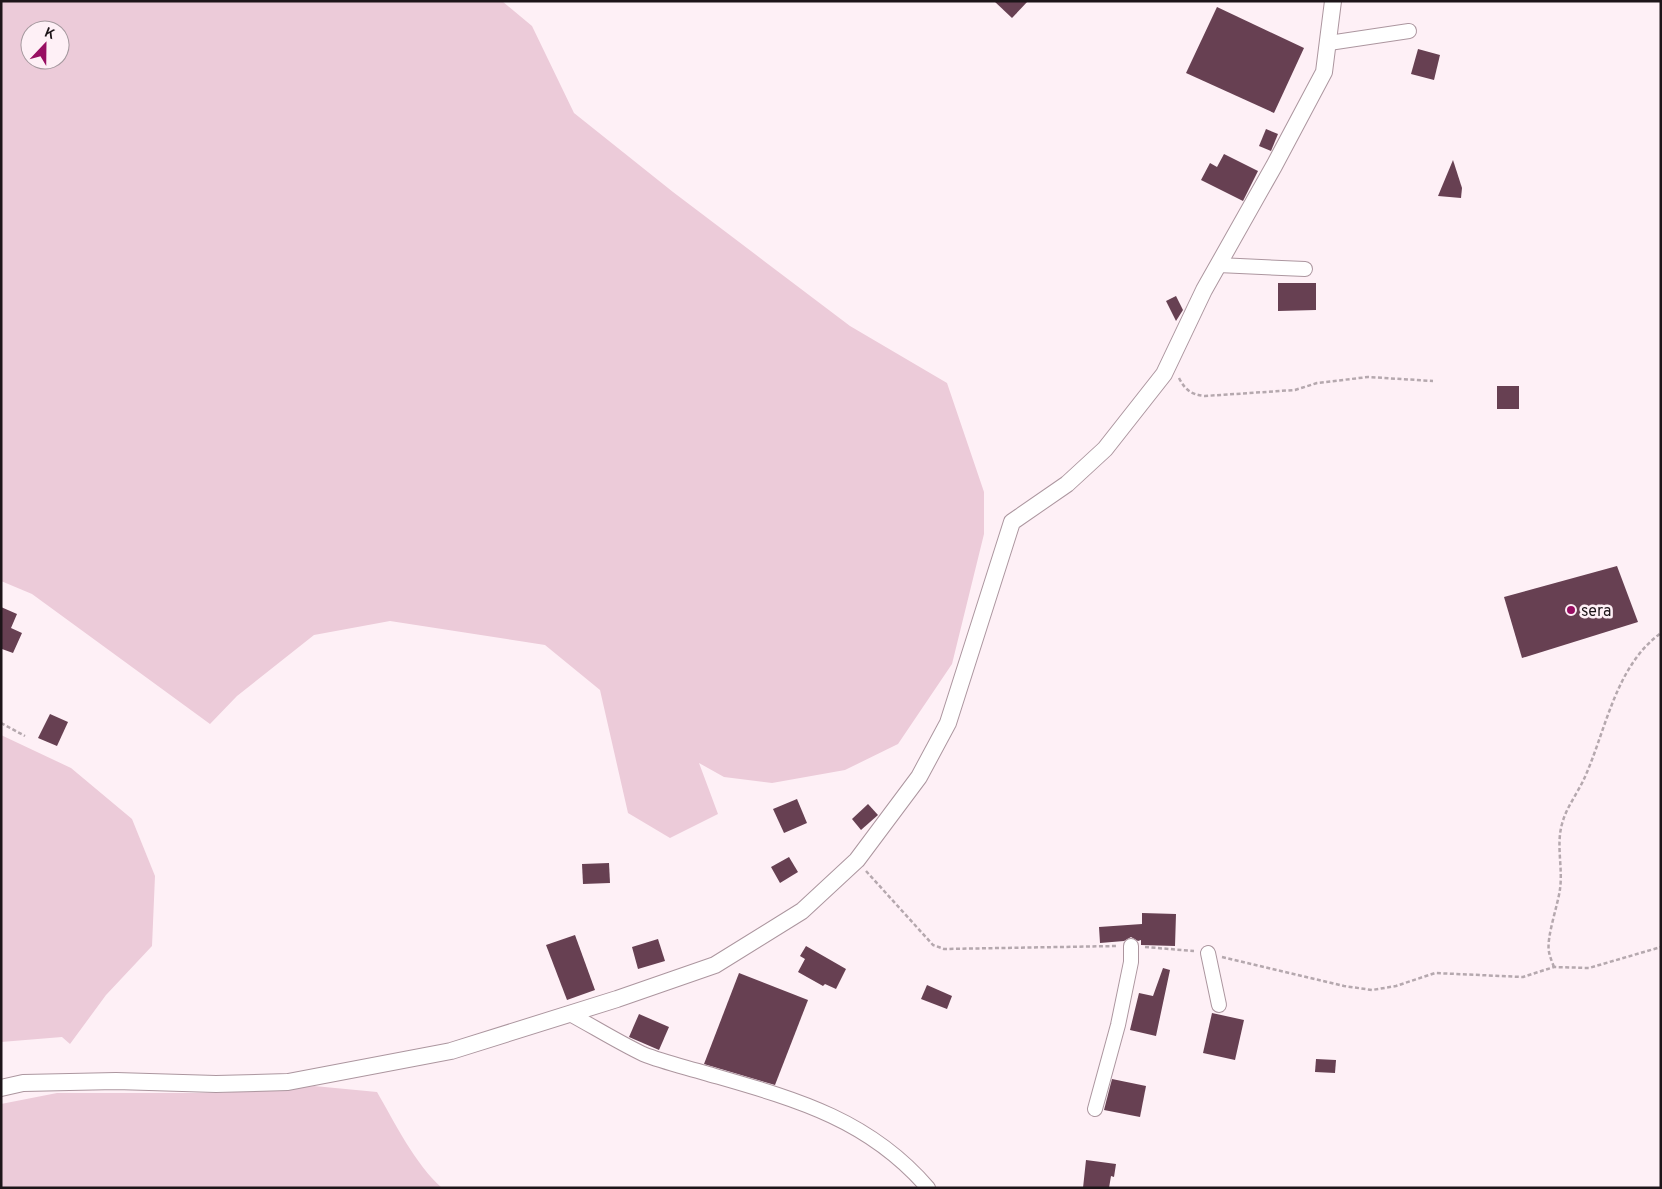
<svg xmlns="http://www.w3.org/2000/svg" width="1662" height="1189" viewBox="0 0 1662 1189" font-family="Overpass,sans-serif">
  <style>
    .green { fill: #eccbd9; fill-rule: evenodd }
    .building { fill: #674052 }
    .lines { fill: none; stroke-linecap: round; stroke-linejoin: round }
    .minor-casing { stroke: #ac969f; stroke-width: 16 }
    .tertiary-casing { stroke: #ac969f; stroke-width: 18 }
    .path { stroke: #b5a8ae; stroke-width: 2.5; stroke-dasharray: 4 2.5; stroke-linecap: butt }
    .minor { stroke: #fff; stroke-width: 14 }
    .tertiary { stroke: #fff; stroke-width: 16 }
    .poi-dot { fill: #980e62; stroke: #fef0f6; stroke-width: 2 }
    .labels { text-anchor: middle; stroke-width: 5; stroke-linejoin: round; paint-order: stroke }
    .poi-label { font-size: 16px; fill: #1d1519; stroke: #fef0f6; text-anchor: start }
  </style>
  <rect width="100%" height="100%" fill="#fef0f6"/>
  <!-- green -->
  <g class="green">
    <path d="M1,1H502L532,26L574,113L673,192L850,326L947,383L984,492V534L952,664L898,744L845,770L772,783L724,777L699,763L718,814L670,838L628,813L600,690L545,645L390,621L314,635L237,696L210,724L32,594L1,581ZM30,30H60V60H30Z"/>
    <polygon points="1,735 71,768 132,819 155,876 152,946 106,995 70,1044 62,1037 1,1042"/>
    <path d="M314,1086L377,1092C395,1123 415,1164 442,1188H1V1104L57,1093H220Z"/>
  </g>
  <!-- building -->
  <g class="building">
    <polygon points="994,1 1028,1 1012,18"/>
    <polygon points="1217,7 1304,48 1274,113 1186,73"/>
    <polygon points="1418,49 1440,55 1434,80 1411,74"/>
    <polygon points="1266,129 1278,134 1271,151 1259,146"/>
    <polygon points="1224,154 1258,171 1243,201 1201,180 1210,163 1217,167"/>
    <polygon points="1453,160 1462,188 1461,198 1438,196"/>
    <polygon points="1278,283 1316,283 1316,310 1278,311"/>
    <polygon points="1176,296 1183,310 1176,321 1166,301"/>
    <rect x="1497" y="386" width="22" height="23"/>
    <polygon points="1617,566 1638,622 1522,658 1504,597"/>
    <polygon points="1,607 17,614 11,628 22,633 13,653 2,649 1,650"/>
    <polygon points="50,714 68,722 57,746 38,738"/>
    <polygon points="797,799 807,823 784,833 773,809"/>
    <polygon points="868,804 878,815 861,830 852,819"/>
    <polygon points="789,857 798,872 780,883 771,867"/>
    <polygon points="609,863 610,883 583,884 582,864"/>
    <polygon points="1142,913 1176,914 1175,946 1141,945 1141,940 1138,941 1131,937 1124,941 1100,943 1099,927 1142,924"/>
    <polygon points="575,935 595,990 567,1000 546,945"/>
    <polygon points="658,939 665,961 638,969 632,947"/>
    <polygon points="806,946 846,969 836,989 825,984 823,986 798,972 805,959 800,956"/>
    <polygon points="1163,968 1170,970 1156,1036 1130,1030 1139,993 1153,996"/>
    <polygon points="739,973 808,1000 775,1085 704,1064"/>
    <polygon points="927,985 952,996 947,1009 921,999"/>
    <polygon points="1212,1013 1244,1020 1235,1060 1203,1053"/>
    <polygon points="639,1014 669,1027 659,1050 629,1037"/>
    <polygon points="1316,1059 1336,1060 1335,1073 1315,1072"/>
    <polygon points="1112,1079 1146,1086 1140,1117 1104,1110"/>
    <polygon points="1086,1160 1116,1164 1114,1177 1111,1176 1109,1188 1083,1188"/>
  </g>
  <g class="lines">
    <!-- minor casing -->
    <g class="minor-casing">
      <g id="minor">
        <polyline points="1329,43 1409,31"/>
        <polyline points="1218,265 1305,269"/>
        <polyline points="1208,953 1219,1005"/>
        <path d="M570,1014C594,1027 618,1042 643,1054C663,1062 685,1067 705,1073C791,1098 867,1117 928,1188"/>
        <polyline points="1095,1109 1118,1025 1131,962 1131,946"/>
      </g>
    </g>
    <!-- tertiary casing -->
    <g class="tertiary-casing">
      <polyline id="tertiary" points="1,1088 23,1083 116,1081 216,1084 288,1082 451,1051 617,999 715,965 802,911 857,860 919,777 948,723 1012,522 1067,484 1105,449 1164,374 1204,290 1274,166 1324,72 1333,1"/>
    </g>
    <!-- path -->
    <g class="path">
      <path d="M1179,378C1185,390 1192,395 1205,396L1295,390L1317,383L1368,377L1433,381"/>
      <polyline points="1,723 25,736"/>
      <polyline points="866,871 933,945 944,949 1117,946"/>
      <polyline points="1145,947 1194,951"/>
      <polyline points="1222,957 1344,986 1372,990 1396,986 1435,973 1523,977 1554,967 1589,968 1661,947"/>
      <path d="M1554,967C1552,962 1550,957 1549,952C1546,938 1558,905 1560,889C1563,868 1556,845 1562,824C1566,808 1577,794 1584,779C1606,731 1615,666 1661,633"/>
    </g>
    <!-- minor -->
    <use href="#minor" class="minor"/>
    <!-- tertiary -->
    <use href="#tertiary" class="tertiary"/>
  </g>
  <!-- markers -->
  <circle class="poi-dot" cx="1571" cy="610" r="5"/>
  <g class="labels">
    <!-- poi labels -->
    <g class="poi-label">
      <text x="1581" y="616">sera</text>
    </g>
  </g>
  <!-- border -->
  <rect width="1662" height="1189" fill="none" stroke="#1d1519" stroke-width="5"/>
  <!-- north arrow -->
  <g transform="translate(45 45) rotate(22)"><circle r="24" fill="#fef0f6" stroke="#a4989e"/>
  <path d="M0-4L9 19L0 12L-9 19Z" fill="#980e62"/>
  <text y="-8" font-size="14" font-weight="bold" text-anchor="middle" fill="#1d1519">K</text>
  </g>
</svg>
